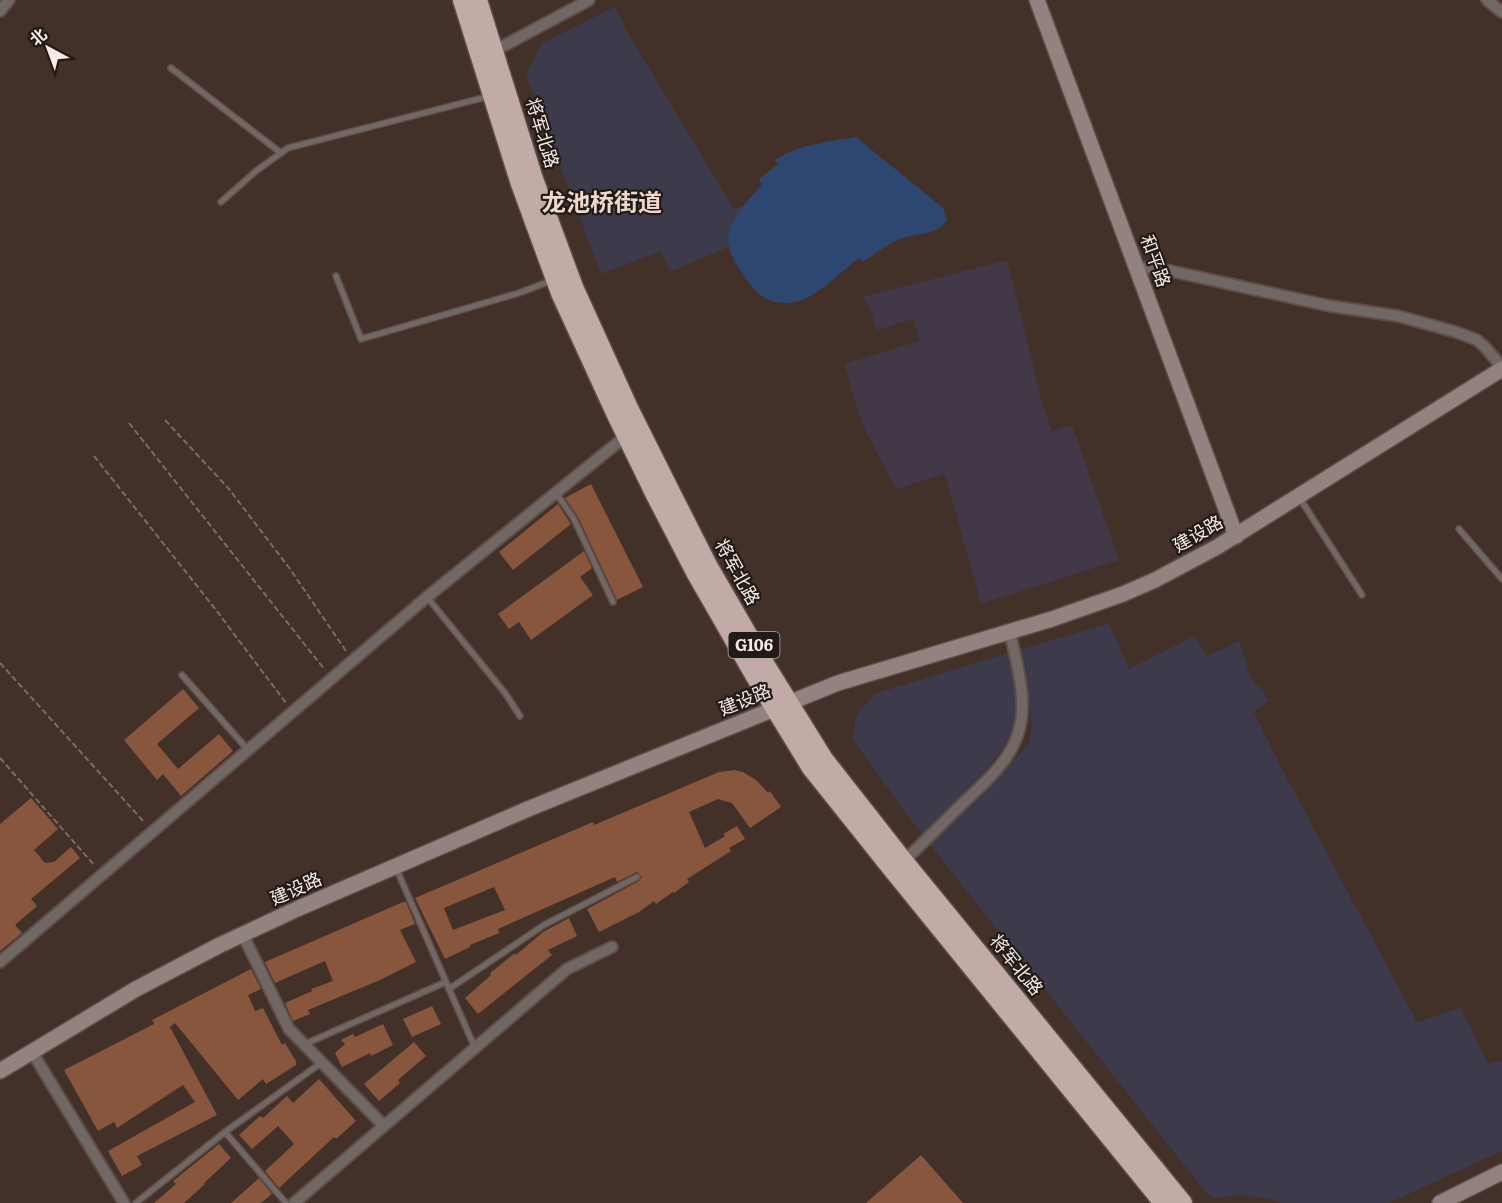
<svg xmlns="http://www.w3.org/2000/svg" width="1502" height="1203" viewBox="0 0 1502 1203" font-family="Literata,'Noto Sans SC',serif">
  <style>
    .commercial { fill: #3d3a4b }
    .education { fill: #423848 }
    .water { fill: #2e4771 }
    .building { fill: #88553d; fill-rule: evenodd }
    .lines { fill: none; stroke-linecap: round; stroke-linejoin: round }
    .lane-casing { stroke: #5f4e47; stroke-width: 8 }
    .street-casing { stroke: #5f4e47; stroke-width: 14 }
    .secondary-casing { stroke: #5f4e47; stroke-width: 18 }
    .highway-casing { stroke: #5f4e47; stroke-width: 21 }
    .path { stroke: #7c6c66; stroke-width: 2; stroke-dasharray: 6 3; stroke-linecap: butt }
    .lane { stroke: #716765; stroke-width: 5 }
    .street { stroke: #716765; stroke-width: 10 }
    .secondary { stroke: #928280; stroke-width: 15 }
    .highway { stroke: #c2aaa7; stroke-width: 18 }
    .labels { text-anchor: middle; stroke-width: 4.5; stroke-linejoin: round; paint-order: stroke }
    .shield { fill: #221a17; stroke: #b7aca8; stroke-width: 1.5 }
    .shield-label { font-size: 16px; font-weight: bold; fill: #f7ebe6 }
    .street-label { font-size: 18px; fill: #f7ebe6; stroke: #221a17 }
    .district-label { font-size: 24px; font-weight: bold; fill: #eed7cd; stroke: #221a17 }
  </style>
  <rect width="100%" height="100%" fill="#423029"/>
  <!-- commercial -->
  <g class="commercial">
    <polygon points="615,7 630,37 734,209 742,206 728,241 728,247 670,272 661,251 601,274 526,75 542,43"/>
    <polygon points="1109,623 1129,669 1195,636 1207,656 1239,641 1251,678 1269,700 1254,712 1281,767 1417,1022 1461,1008 1488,1064 1502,1060 1502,1151 1389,1203 1281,1203 1268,1199 1241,1195 1214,1198 1205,1191 928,842 1029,744 1032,724 1027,689 1019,650"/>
    <polygon points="1008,653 1015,675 1019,698 1016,718 1010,736 998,755 971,790 922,835 853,740 855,721 858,713 874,694"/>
  </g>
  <!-- education -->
  <polygon class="education" points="1007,260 1042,402 1052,431 1072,425 1119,560 981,604 945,474 896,489 862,424 844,364 919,341 913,319 877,330 869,306 862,297"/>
  <!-- water -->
  <path class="water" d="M856,137L943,208L947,219C939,236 915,233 900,239C887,244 875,254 863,262L859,258C843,270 819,295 799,301C789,304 777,304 767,299C753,293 726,255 728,239C731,216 747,201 762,185L759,179L778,164L775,160C799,144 828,142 856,137Z"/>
  <!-- building -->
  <g class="building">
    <polygon points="591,484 643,587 617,600 578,517 565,498"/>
    <polygon points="558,504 571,524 513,570 499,552"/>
    <polygon points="584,551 592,568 580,577 593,595 531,640 519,622 509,629 498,614"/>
    <polygon points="183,689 199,708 157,744 178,769 219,734 233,751 181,796 163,774 157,780 124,740"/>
    <path d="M735,770L743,772L756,780L768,793L770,791L781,807L750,828L732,803L718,799L689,812L705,848L725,836L723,834L737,826L745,839L729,848L731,851L687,879L689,882L674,893L673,892L656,904L654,901L639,912L599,932L587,909L639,881L642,877L637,872L617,882L615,877L498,929L499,933L470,945V947L445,959L415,898L593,822L594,825L719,772ZM494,887L505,910L453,930L444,908Z"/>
    <polygon points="31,798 58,829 34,850 45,863 54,862 71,847 80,858 31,899 37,906 15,925 22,933 0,951 0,824"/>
    <polygon points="403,902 406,902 415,924 400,930 416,962 380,980 308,1010 310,1014 293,1021 285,1003 312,991 311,989 333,981 325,961 275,983 265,962"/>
    <polygon points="569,918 577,936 548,950 552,955 478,1014 465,998 491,975 490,973 515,953 516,955 543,932"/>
    <polygon points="251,969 261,989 248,995 255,1011 263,1008 282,1045 285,1043 296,1061 296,1065 266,1084 263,1079 238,1100 175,1023 170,1027 217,1115 137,1156 142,1165 122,1176 108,1151 195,1102 183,1085 117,1128 114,1122 98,1131 64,1070 154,1024 152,1020"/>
    <polygon points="432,1006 441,1024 412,1037 403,1019"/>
    <polygon points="383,1024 393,1045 371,1056 370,1053 342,1067 335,1053 345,1044 341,1040 353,1034 355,1037"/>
    <polygon points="414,1042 426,1056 398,1080 400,1083 379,1101 364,1084"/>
    <polygon points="319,1079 356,1121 336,1139 334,1137 279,1188 265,1171 294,1144 278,1126 252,1149 239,1135 260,1116 263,1118 287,1096 293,1103"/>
    <polygon points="219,1144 231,1158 204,1183 205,1184 184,1203 154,1203 176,1184 173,1181"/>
    <polygon points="921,1155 963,1203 866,1203"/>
    <polygon points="259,1178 272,1194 261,1203 231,1203"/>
  </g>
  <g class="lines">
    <!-- lane casing -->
    <g class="lane-casing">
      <g id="lane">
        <polyline points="171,68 281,153"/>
        <polyline points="221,202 256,171 288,148 490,96"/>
        <polyline points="336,276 361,339 519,293 553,280"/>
        <polyline points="556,493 574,519 613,602"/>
        <polyline points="1299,497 1362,595"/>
        <polyline points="1459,529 1502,579"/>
        <polyline points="427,597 505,693 520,716"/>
        <polyline points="182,675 249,751"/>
        <polyline points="396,868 475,1048"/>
        <polyline points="449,989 544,925 637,877"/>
        <polyline points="305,1044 446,982"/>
        <polyline points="225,1132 286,1203"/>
        <polyline points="136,1203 225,1132 321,1063"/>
      </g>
    </g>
    <!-- street casing -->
    <g class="street-casing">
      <g id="street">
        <polyline points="1487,0 1502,12"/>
        <polyline points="0,11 9,0"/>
        <polyline points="494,51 589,0"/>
        <polyline points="1137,267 1157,268 1330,306 1398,316 1456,332 1477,340 1484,346 1502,367"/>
        <path d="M904,861C923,843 941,825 960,806C984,783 1012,761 1020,727C1027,696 1016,662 1010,632"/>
        <polyline points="243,935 289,1029 384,1126"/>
        <polyline points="0,962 427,597 626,436"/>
        <polyline points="32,1052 124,1203"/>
        <polyline points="294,1203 567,969 612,947"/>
      </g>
    </g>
    <!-- secondary casing -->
    <g class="secondary-casing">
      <g id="secondary">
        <polyline points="1037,0 1236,536"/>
        <polyline points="0,1071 136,989 220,945 297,909 528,809 838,683 1052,619 1123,594 1155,580 1217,547 1502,369"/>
        <polyline points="1440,1203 1502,1172"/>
      </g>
    </g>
    <!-- highway casing -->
    <g class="highway-casing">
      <g id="highway">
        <polyline points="462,0 520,184 560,293 616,415 655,495 696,574 754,675 811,768 890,867 1163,1203"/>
        <polyline points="478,0 534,179 574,287 629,408 669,488 709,567 767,667 824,759 904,861 1183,1203"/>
      </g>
    </g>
    <!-- path -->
    <g class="path">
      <polyline points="165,420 229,489 290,569 346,651"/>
      <polyline points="129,423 325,670"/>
      <polyline points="94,456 216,610 286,703"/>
      <polyline points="0,663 145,823"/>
      <polyline points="0,758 95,866"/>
    </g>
    <!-- lane -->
    <use href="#lane" class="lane"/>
    <!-- street -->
    <use href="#street" class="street"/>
    <!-- secondary -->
    <use href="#secondary" class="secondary"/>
    <!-- highway -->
    <use href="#highway" class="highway"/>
  </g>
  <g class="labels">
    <!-- shield labels -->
    <rect class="shield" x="728.5" y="632" width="51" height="26" rx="4.5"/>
    <g class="shield-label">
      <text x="754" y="651">G106</text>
    </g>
    <!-- street labels -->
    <g class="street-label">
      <text transform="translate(542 133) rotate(73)" y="6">将军北路</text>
      <text transform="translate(1155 261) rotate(70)" y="6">和平路</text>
      <text transform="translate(1198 534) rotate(-30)" y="6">建设路</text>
      <text transform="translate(737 572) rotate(61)" y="6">将军北路</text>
      <text transform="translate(745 700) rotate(-22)" y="6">建设路</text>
      <text transform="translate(296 889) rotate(-24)" y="6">建设路</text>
      <text transform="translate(1016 965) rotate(51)" y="6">将军北路</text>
    </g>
    <!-- district labels -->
    <g class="district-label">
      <text x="602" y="211">龙池桥街道</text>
    </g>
  </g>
  <!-- north arrow -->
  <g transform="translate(48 48) rotate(319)" stroke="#221a17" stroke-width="4.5" paint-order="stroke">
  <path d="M0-4.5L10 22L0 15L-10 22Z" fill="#f7ebe6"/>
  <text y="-9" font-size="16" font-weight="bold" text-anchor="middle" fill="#f7ebe6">北</text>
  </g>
</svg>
